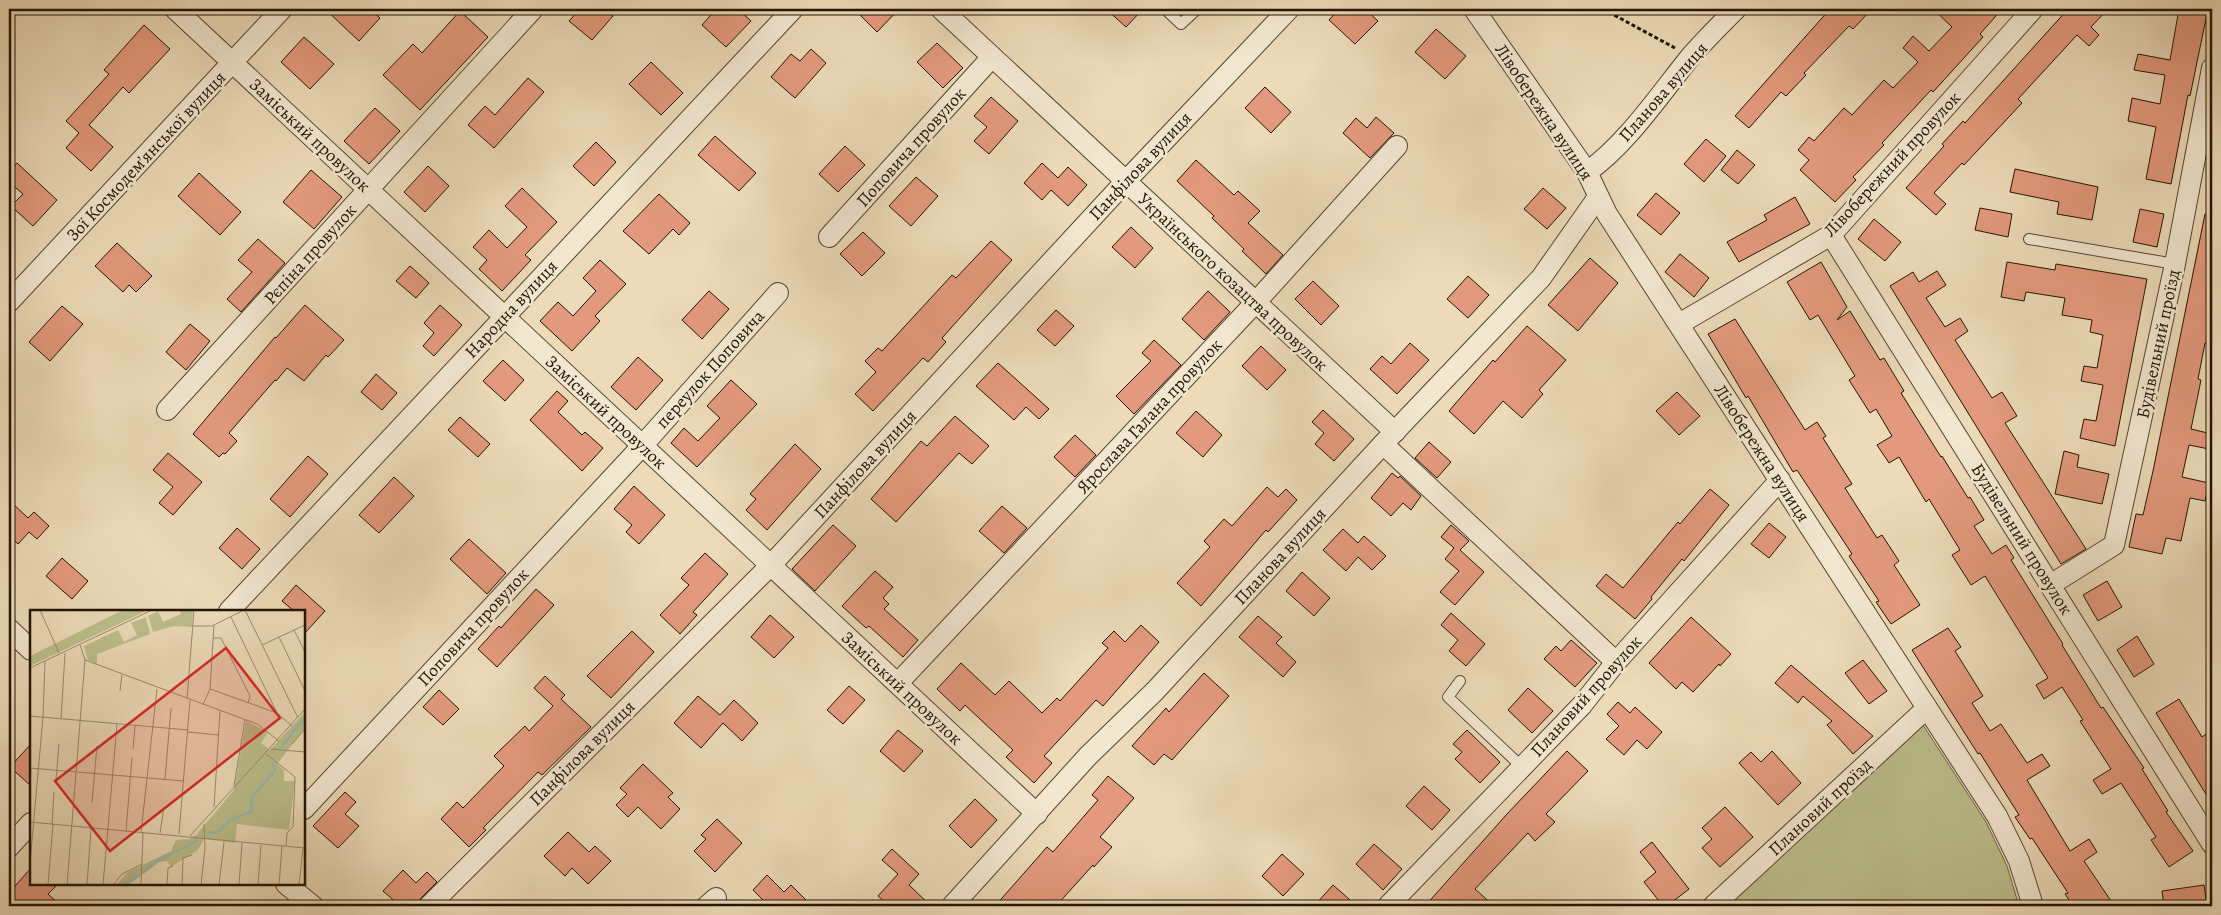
<svg xmlns="http://www.w3.org/2000/svg" width="2221" height="915" viewBox="0 0 2221 915" font-family="Alegreya,serif">
  <style>
    .green { fill: #bcbe8c; stroke: #6f6947 }
    .building { fill: #e3997d; stroke: #221402 }
    .lines { fill: none; stroke-linecap: round; stroke-linejoin: round }
    .service-casing { stroke: #544630; stroke-width: 12 }
    .minor-casing { stroke: #544630; stroke-width: 22 }
    .path { stroke: #221402; stroke-width: 3; stroke-dasharray: 4 2.5; stroke-linecap: butt }
    .service { stroke: #f3e7d1; stroke-width: 10 }
    .minor { stroke: #f3e7d1; stroke-width: 20 }
    .labels { text-anchor: middle; stroke-width: 5; stroke-linejoin: round; paint-order: stroke }
    .street-label { font-size: 18px; fill: #221402; stroke: #f3e7d1 }
    .inset-river { fill: none; stroke: #99bab1; stroke-width: 2.5 }
    .inset-road { fill: none; stroke: #9b8b6f; stroke-width: 1 }
    .view { fill: #d62828; fill-opacity: 0.15; stroke: #d62828; stroke-width: 2.5 }
    .inset-edge { fill: none; stroke: #221402; stroke-width: 2.5 }
  </style>
  <rect width="100%" height="100%" fill="#ecdab8"/>
  <filter id="stains"><feTurbulence type="fractalNoise" baseFrequency=".004" numOctaves="4"/><feColorMatrix values="0 0 0 0 .2 0 0 0 0 .09 0 0 0 0 .02 0 0 0 .5 -.17"/></filter>
  <radialGradient id="worn" r=".72"><stop offset=".6" stop-color="#630" stop-opacity="0"/><stop offset="1" stop-color="#630" stop-opacity=".3"/></radialGradient>
  <!-- green -->
  <polygon class="green" points="1921,722 1986,822 2007,866 2019,906 1724,906"/>
  <!-- building -->
  <g class="building">
    <polygon points="325,9 370,9 380,18 359,41"/>
    <polygon points="580,9 604,9 613,16 592,40 569,21"/>
    <polygon points="716,9 738,9 751,21 726,47 702,25"/>
    <polygon points="854,9 899,9 877,32"/>
    <polygon points="1106,9 1143,9 1126,27"/>
    <polygon points="1339,9 1365,9 1378,21 1355,44 1329,20"/>
    <polygon points="1830,9 1872,9 1853,29 1849,26 1804,73 1806,75 1786,96 1781,92 1749,128 1735,116"/>
    <polygon points="1933,9 2002,9 1980,34 1983,37 1933,92 1931,90 1882,143 1884,145 1853,177 1856,180 1835,202 1800,170 1809,160 1798,150 1809,137 1814,141 1844,108 1852,115 1884,80 1893,88 1918,62 1903,48 1913,36 1929,51 1952,27"/>
    <polygon points="2068,9 2108,9 2091,27 2099,35 2089,46 2077,35 2018,99 2022,103 1964,165 1962,163 1934,193 1946,204 1936,215 1906,188 1944,146 1942,144 1963,121 1965,123"/>
    <polygon points="2179,9 2208,9 2190,96 2188,95 2171,184 2146,179 2156,127 2128,121 2132,98 2160,104 2165,75 2134,70 2138,54 2170,60"/>
    <polygon points="460,11 488,37 420,110 383,75 413,44 422,53"/>
    <polygon points="144,25 170,49 129,93 123,87 89,125 113,147 91,171 66,148 79,133 66,121 109,74 104,70"/>
    <polygon points="1436,29 1466,56 1445,79 1415,52"/>
    <polygon points="304,37 334,64 310,89 281,62"/>
    <polygon points="937,43 963,68 943,88 917,62"/>
    <polygon points="811,49 826,63 795,98 771,77 791,54 800,61"/>
    <polygon points="651,62 683,93 661,115 629,84"/>
    <polygon points="528,78 544,92 494,148 468,125 485,106 495,115"/>
    <polygon points="1265,87 1291,112 1271,133 1245,108"/>
    <polygon points="991,97 1018,121 989,154 974,141 987,127 974,116"/>
    <polygon points="375,108 400,131 369,164 344,141"/>
    <polygon points="1376,117 1394,133 1370,158 1343,133 1356,118 1367,128"/>
    <polygon points="715,136 756,173 739,191 698,155"/>
    <polygon points="1706,139 1726,156 1704,182 1684,164"/>
    <polygon points="596,142 616,162 594,186 573,166"/>
    <polygon points="845,146 865,165 838,192 819,174"/>
    <polygon points="1737,150 1755,165 1738,184 1721,170"/>
    <polygon points="1196,160 1234,195 1238,191 1260,211 1248,223 1283,255 1266,274 1242,251 1244,249 1212,218 1214,216 1177,181"/>
    <polygon points="17,163 57,200 33,226 11,206 23,194 9,182 9,172"/>
    <polygon points="1042,163 1058,178 1068,167 1087,185 1068,206 1051,190 1042,200 1024,183"/>
    <polygon points="428,166 449,186 425,212 404,192"/>
    <polygon points="2015,169 2098,187 2092,220 2057,214 2059,202 2010,192"/>
    <polygon points="311,170 342,197 314,229 283,202"/>
    <polygon points="199,173 241,212 220,235 178,196"/>
    <polygon points="916,177 938,196 911,226 889,206"/>
    <polygon points="522,188 557,222 525,255 531,260 502,291 479,269 487,260 473,247 489,230 507,248 527,227 505,206"/>
    <polygon points="1543,188 1566,208 1547,229 1524,209"/>
    <polygon points="1656,193 1680,213 1661,235 1637,215"/>
    <polygon points="659,194 690,223 679,235 673,229 649,254 623,231"/>
    <polygon points="1795,197 1810,224 1739,262 1727,242 1767,220 1764,215"/>
    <polygon points="1980,208 2012,214 2008,237 1975,230"/>
    <polygon points="2140,209 2164,214 2157,247 2133,242"/>
    <polygon points="2205,214 2212,215 2212,345 2205,343 2198,379 2201,380 2191,429 2212,434 2209,449 2189,445 2182,477 2209,483 2205,501 2190,498 2181,541 2166,538 2162,554 2129,547 2136,514 2143,515 2153,471"/>
    <polygon points="1874,219 1901,242 1885,261 1858,239"/>
    <polygon points="1131,227 1153,248 1135,268 1112,247"/>
    <polygon points="863,232 885,253 862,276 840,254"/>
    <polygon points="258,239 285,263 241,312 227,299 252,272 238,260"/>
    <polygon points="991,241 1012,260 942,338 946,342 928,362 923,358 873,411 855,394 876,372 865,361 878,348 882,351 952,275 956,278"/>
    <polygon points="117,243 152,276 136,292 129,285 123,292 95,266"/>
    <polygon points="1680,254 1709,278 1694,297 1665,272"/>
    <polygon points="1590,258 1618,283 1578,331 1548,305"/>
    <polygon points="600,260 626,284 595,316 600,321 572,351 540,321 558,302 573,316 596,291 583,278"/>
    <polygon points="1821,262 1847,307 1837,320 1850,311 1880,360 1884,358 1904,391 1901,393 1941,457 1942,456 1968,498 1970,497 1984,520 1974,526 1992,554 2006,545 2014,558 2011,560 2063,644 2062,645 2101,708 2103,707 2144,768 2142,769 2168,811 2166,812 2193,851 2169,867 2151,840 2156,837 2121,783 2102,794 2093,780 2111,769 2080,721 2083,720 2062,687 2044,699 2036,685 2048,678 1985,576 1971,585 1952,555 1960,550 1929,499 1926,502 1899,457 1889,463 1877,445 1892,436 1876,409 1870,413 1849,380 1855,376 1818,315 1810,320 1787,282"/>
    <polygon points="2007,262 2055,270 2056,264 2147,279 2115,446 2080,438 2084,419 2096,421 2103,385 2081,381 2084,366 2097,368 2103,335 2090,332 2092,320 2062,315 2065,298 2026,292 2024,301 2001,297"/>
    <polygon points="410,266 429,283 416,298 396,281"/>
    <polygon points="1937,271 1946,285 1926,298 1945,327 1960,318 1968,331 1955,340 1992,398 2002,392 2017,416 2005,423 2086,549 2061,564 1890,286 1913,272 1919,282"/>
    <polygon points="1468,276 1489,295 1468,318 1447,299"/>
    <polygon points="1313,281 1339,306 1321,325 1295,299"/>
    <polygon points="709,291 729,309 702,339 682,320"/>
    <polygon points="1208,291 1230,312 1204,340 1182,319"/>
    <polygon points="305,305 344,340 328,357 326,355 304,381 287,368 276,381 275,380 229,433 237,441 225,454 223,453 219,457 193,434 275,337 276,338"/>
    <polygon points="440,305 462,325 434,356 423,346 434,333 424,323"/>
    <polygon points="62,306 83,324 50,361 29,342"/>
    <polygon points="1056,310 1074,326 1055,346 1037,330"/>
    <polygon points="1735,319 1805,430 1817,422 1826,436 1823,438 1852,484 1845,488 1877,538 1882,535 1899,561 1894,565 1920,605 1891,624 1876,602 1879,601 1849,556 1852,554 1797,470 1793,472 1748,396 1746,398 1708,334"/>
    <polygon points="190,324 210,341 186,370 166,352"/>
    <polygon points="1527,326 1566,360 1539,390 1543,394 1522,418 1503,401 1474,434 1449,411 1493,360 1495,362"/>
    <polygon points="1154,340 1181,365 1134,414 1116,396 1151,361 1142,353"/>
    <polygon points="1410,343 1429,360 1397,394 1370,369 1382,356 1391,364"/>
    <polygon points="1261,346 1286,370 1267,390 1242,366"/>
    <polygon points="638,357 663,380 636,410 611,387"/>
    <polygon points="503,360 524,380 505,401 483,381"/>
    <polygon points="998,363 1049,409 1039,419 1026,407 1014,420 976,386"/>
    <polygon points="376,374 397,393 382,410 361,392"/>
    <polygon points="731,380 757,404 697,467 671,443 684,428 698,441 720,418 707,406"/>
    <polygon points="557,391 568,401 558,412 582,435 585,432 603,448 582,471 530,420"/>
    <polygon points="1677,392 1700,416 1679,435 1656,411"/>
    <polygon points="1323,410 1354,439 1334,461 1315,444 1324,433 1312,422"/>
    <polygon points="1196,411 1222,435 1203,457 1176,433"/>
    <polygon points="955,416 989,446 972,464 959,453 896,522 871,499 921,441 927,446"/>
    <polygon points="460,417 490,444 478,457 448,430"/>
    <polygon points="1075,435 1096,455 1075,477 1054,457"/>
    <polygon points="1429,442 1451,462 1437,478 1415,458"/>
    <polygon points="795,444 821,469 767,530 746,510 756,499 750,494"/>
    <polygon points="2064,451 2079,455 2077,467 2109,474 2102,504 2055,494"/>
    <polygon points="168,453 202,482 173,515 159,503 173,487 153,470"/>
    <polygon points="308,456 328,474 290,517 270,499"/>
    <polygon points="1392,473 1398,478 1400,476 1421,496 1411,510 1403,503 1391,516 1371,498"/>
    <polygon points="394,477 414,496 379,533 359,515"/>
    <polygon points="634,486 665,515 639,544 626,532 632,525 614,509"/>
    <polygon points="1267,487 1278,497 1286,489 1297,500 1268,532 1266,530 1201,606 1177,583 1210,547 1204,541 1224,519 1232,526"/>
    <polygon points="1710,489 1729,505 1684,561 1682,559 1651,597 1652,599 1635,619 1596,586 1606,574 1623,588 1678,522 1680,524"/>
    <polygon points="9,500 28,518 34,512 49,526 37,539 29,532 18,544 9,535"/>
    <polygon points="1002,506 1027,528 1004,553 979,531"/>
    <polygon points="1769,523 1786,537 1769,558 1751,544"/>
    <polygon points="833,525 856,546 815,591 792,569"/>
    <polygon points="1451,525 1469,541 1460,550 1484,572 1455,605 1440,592 1459,571 1445,559 1454,548 1441,537"/>
    <polygon points="237,528 260,549 242,569 219,548"/>
    <polygon points="1343,529 1358,543 1364,536 1386,556 1372,570 1358,557 1346,571 1323,550"/>
    <polygon points="469,539 506,573 487,594 450,559"/>
    <polygon points="705,553 728,574 693,612 697,615 680,634 660,615 689,585 681,578"/>
    <polygon points="62,558 88,581 72,599 46,576"/>
    <polygon points="875,571 893,587 883,598 889,604 884,609 918,640 903,657 869,626 866,628 842,606"/>
    <polygon points="1302,572 1330,598 1314,616 1286,591"/>
    <polygon points="2107,581 2122,607 2098,621 2083,595"/>
    <polygon points="296,585 325,611 304,634 304,611 294,611 282,601"/>
    <polygon points="536,589 554,605 497,667 478,649 499,626 501,628"/>
    <polygon points="1451,613 1485,644 1466,666 1449,651 1458,640 1441,625"/>
    <polygon points="770,615 794,637 774,658 751,637"/>
    <polygon points="1258,616 1282,637 1276,643 1296,662 1283,677 1239,637"/>
    <polygon points="1691,617 1731,654 1720,666 1719,664 1693,692 1682,682 1676,689 1649,663"/>
    <polygon points="1141,625 1159,642 1103,706 1096,700 1044,756 1052,763 1034,783 1006,757 1013,750 965,705 960,711 937,689 961,663 995,695 1009,681 1042,713 1057,698 1060,701 1108,648 1102,643 1114,631 1125,642"/>
    <polygon points="1948,628 1961,647 1955,651 1983,696 1972,703 1990,731 2001,724 2027,763 2042,754 2050,766 2027,780 2070,851 2089,839 2097,852 2084,861 2111,901 2102,906 2073,906 2065,894 2068,893 2032,838 2030,839 2015,817 2019,815 1980,753 1978,754 1912,650"/>
    <polygon points="632,631 654,652 611,698 587,676"/>
    <polygon points="2137,636 2154,664 2134,677 2117,650"/>
    <polygon points="1571,640 1597,663 1575,687 1544,659 1556,646 1561,651"/>
    <polygon points="1863,660 1887,691 1869,704 1845,673"/>
    <polygon points="1791,665 1873,736 1853,754 1827,725 1832,721 1803,696 1798,703 1775,683"/>
    <polygon points="1204,673 1229,696 1172,760 1164,754 1154,765 1132,746 1166,708 1169,712"/>
    <polygon points="545,676 565,695 561,699 591,727 542,775 538,772 483,828 486,830 469,847 441,819 457,802 463,808 504,766 494,756 525,726 529,731 553,706 534,688"/>
    <polygon points="849,686 865,700 843,724 827,710"/>
    <polygon points="1528,688 1553,711 1532,733 1508,710"/>
    <polygon points="439,690 459,709 443,725 423,707"/>
    <polygon points="698,696 720,715 734,700 758,723 742,741 723,723 701,748 674,723"/>
    <polygon points="2179,699 2202,737 2212,730 2212,804 2156,713"/>
    <polygon points="1618,702 1630,713 1635,707 1662,732 1647,749 1637,740 1624,755 1606,739 1619,726 1607,714"/>
    <polygon points="898,730 923,751 904,772 880,751"/>
    <polygon points="1467,730 1500,762 1480,783 1455,759 1462,752 1453,744"/>
    <polygon points="31,744 31,786 10,767"/>
    <polygon points="1567,751 1588,771 1546,814 1555,822 1535,841 1528,833 1475,889 1494,906 1425,906 1507,814"/>
    <polygon points="1772,751 1801,783 1778,805 1739,763 1751,752 1761,762"/>
    <polygon points="643,764 673,793 668,797 680,809 661,829 638,807 628,817 616,805 627,794 620,788"/>
    <polygon points="1108,776 1134,798 1100,837 1112,847 1094,867 1093,865 1056,906 995,906 1047,847 1053,852 1098,800 1092,795"/>
    <polygon points="1424,786 1450,810 1432,830 1406,806"/>
    <polygon points="345,792 356,802 345,814 359,826 338,848 313,826"/>
    <polygon points="975,799 997,820 971,848 949,826"/>
    <polygon points="1725,807 1753,837 1720,867 1702,848 1712,839 1702,828"/>
    <polygon points="717,819 742,843 715,872 694,851 706,839 701,835"/>
    <polygon points="568,832 589,852 595,846 611,861 588,884 572,868 565,876 544,856"/>
    <polygon points="1652,842 1689,889 1667,906 1663,906 1644,882 1656,872 1640,852"/>
    <polygon points="1374,844 1402,869 1383,890 1356,864"/>
    <polygon points="892,849 919,874 909,885 931,906 889,906 878,896 898,874 882,860"/>
    <polygon points="1282,854 1304,874 1283,896 1262,876"/>
    <polygon points="31,868 31,884 58,884 48,894 61,906 9,906 9,893"/>
    <polygon points="403,870 416,883 427,872 437,882 421,898 416,906 400,906 383,891"/>
    <polygon points="767,875 784,892 791,885 812,906 769,906 753,890"/>
    <polygon points="1333,885 1357,906 1314,906"/>
    <polygon points="2204,885 2207,906 2164,906 2162,891"/>
  </g>
  <g class="lines">
    <!-- service casing -->
    <g class="service-casing">
      <g id="service">
        <polyline points="1165,9 1181,24 1197,9"/>
        <polyline points="2029,239 2175,264"/>
        <polyline points="1460,681 1448,697 1522,767"/>
      </g>
    </g>
    <!-- minor casing -->
    <g class="minor-casing">
      <g id="minor">
        <polyline points="175,9 1037,814"/>
        <polyline points="941,9 1395,432"/>
        <polyline points="1474,9 1587,172 1607,214 1997,816 2019,861 2033,906"/>
        <path d="M1587,172C1626,145 1661,93 1691,56C1705,40 1721,24 1736,9"/>
        <polyline points="1831,235 2212,844"/>
        <polyline points="829,237 992,57"/>
        <polyline points="9,302 282,9"/>
        <polyline points="1679,324 1831,235 2033,9"/>
        <polyline points="167,410 533,9"/>
        <polyline points="1383,444 1616,662"/>
        <polyline points="2050,585 2114,545 2175,264 2212,68"/>
        <polyline points="229,611 793,9"/>
        <polyline points="9,629 31,650"/>
        <polyline points="898,683 1255,303 1397,146"/>
        <polyline points="304,809 642,446 778,293"/>
        <polyline points="9,847 31,823"/>
        <polyline points="286,884 313,906"/>
        <polyline points="429,906 771,565 1125,182 1289,9"/>
        <polyline points="707,906 716,898"/>
        <polyline points="952,906 1088,756 1155,691 1383,444 1541,278 1598,197"/>
        <polyline points="1388,906 1582,705 1616,662 1780,480"/>
        <polyline points="1713,906 1927,708"/>
      </g>
    </g>
    <!-- path -->
    <polyline class="path" points="1603,9 1675,48"/>
    <!-- service -->
    <use href="#service" class="service"/>
    <!-- minor -->
    <use href="#minor" class="minor"/>
  </g>
  <g class="labels">
    <!-- street labels -->
    <g class="street-label">
      <text transform="translate(1663 92) rotate(-49)" y="6">Планова вулиця</text>
      <text transform="translate(1544 112) rotate(56)" y="6">Лівобережна вулиця</text>
      <text transform="translate(310 135) rotate(43)" y="6">Заміський провулок</text>
      <text transform="translate(911 147) rotate(-48)" y="6">Поповича провулок</text>
      <text transform="translate(146 156) rotate(-47)" y="6">Зої Космодем’янської вулиця</text>
      <text transform="translate(1892 164) rotate(-47)" y="6">Лівобережний провулок</text>
      <text transform="translate(1140 166) rotate(-47)" y="6">Панфілова вулиця</text>
      <text transform="translate(310 254) rotate(-48)" y="6">Рєпіна провулок</text>
      <text transform="translate(1233 282) rotate(43)" y="6">Українського козацтва провулок</text>
      <text transform="translate(511 309) rotate(-47)" y="6">Народна вулиця</text>
      <text transform="translate(2158 344) rotate(-78)" y="6">Будівельний проїзд</text>
      <text transform="translate(710 369) rotate(-48)" y="6">переулок Поповича</text>
      <text transform="translate(606 412) rotate(43)" y="6">Заміський провулок</text>
      <text transform="translate(1149 416) rotate(-47)" y="6">Ярослава Галана провулок</text>
      <text transform="translate(1762 453) rotate(57)" y="6">Лівобережна вулиця</text>
      <text transform="translate(865 464) rotate(-47)" y="6">Панфілова вулиця</text>
      <text transform="translate(2022 539) rotate(58)" y="6">Будівельний провулок</text>
      <text transform="translate(1280 556) rotate(-47)" y="6">Планова вулиця</text>
      <text transform="translate(473 627) rotate(-47)" y="6">Поповича провулок</text>
      <text transform="translate(902 688) rotate(43)" y="6">Заміський провулок</text>
      <text transform="translate(1586 696) rotate(-48)" y="6">Плановий провулок</text>
      <text transform="translate(582 753) rotate(-45)" y="6">Панфілова вулиця</text>
      <text transform="translate(1820 807) rotate(-43)" y="6">Плановий проїзд</text>
    </g>
  </g>
  <!-- overview -->
  <g transform="translate(30 610)">
    <rect width="275" height="275" fill="#ecdab8"/>
    <path d="M93,0H118L0,56V46ZM150,0H163L162,17L144,16L123,22L118,6L128,1L133,12L151,4ZM116,7L120,24L67,44V54L58,50L54,36L88,20L94,32L107,25L101,13ZM275,102V118L247,154L254,160V171H265L259,220L207,214L205,233L174,229L168,240L141,257L137,251L130,252L98,275H86L98,262L141,241L146,230L159,229L167,224L204,180L216,111L238,122L231,133L240,140Z" fill="#bcbe8c"/>
    <path class="inset-river" d="M251,138L275,107M177,223L188,222L200,210L221,202L222,187L245,161L242,152M113,262L125,252L169,230M93,275L110,265"/>
    <path class="inset-road" d="M10,0L29,43M215,0L268,108M201,7L247,103L262,116M163,16H182L214,0M264,20L275,42M249,27L275,81M183,28H191L220,86L218,93M232,35L275,15M55,50L227,114L249,131M0,58L122,0M180,79L247,103M90,81L92,65M157,89L164,0M173,95L180,79L184,15M0,106L158,120M31,109L35,43M158,122L189,125M262,134L275,119M103,139L105,116M241,139L275,142M236,144L265,167L263,217L257,223L256,236M0,158L153,171M135,169L141,98M26,170L29,134M204,176L215,110M62,192L67,136M184,197L190,101M0,212L275,238M22,214L24,182M96,221L102,147M111,222L127,79M130,223L134,197M149,224L160,90M160,226L275,99M0,253L13,107L15,51M18,275L23,214M37,275L55,50L50,35M57,275L61,218M73,275L87,114M83,275L92,264L112,254M111,275L113,222M137,275L138,258L143,256M152,275L153,248L162,245M171,275L175,238L174,214M189,275L194,232M209,275L212,233M228,275L231,235M249,275L252,236M269,275L273,238"/>
    <path class="view" d="M196,38L250,108L80,241L25,171Z"/>
    <rect width="275" height="275" class="inset-edge"/>
  </g>
  <!-- margin -->
  <rect width="2221" height="915" fill="none" stroke="#ecdab8" stroke-width="30"/>
  <rect x="10" y="10" width="2201" height="895" fill="none" stroke="#221402" stroke-width="2.5"/>
  <rect x="15" y="15" width="2191" height="885" fill="none" stroke="#221402"/>
  <rect width="100%" height="100%" filter="url(#stains)"/>
  <rect width="100%" height="100%" fill="url(#worn)"/>
</svg>
